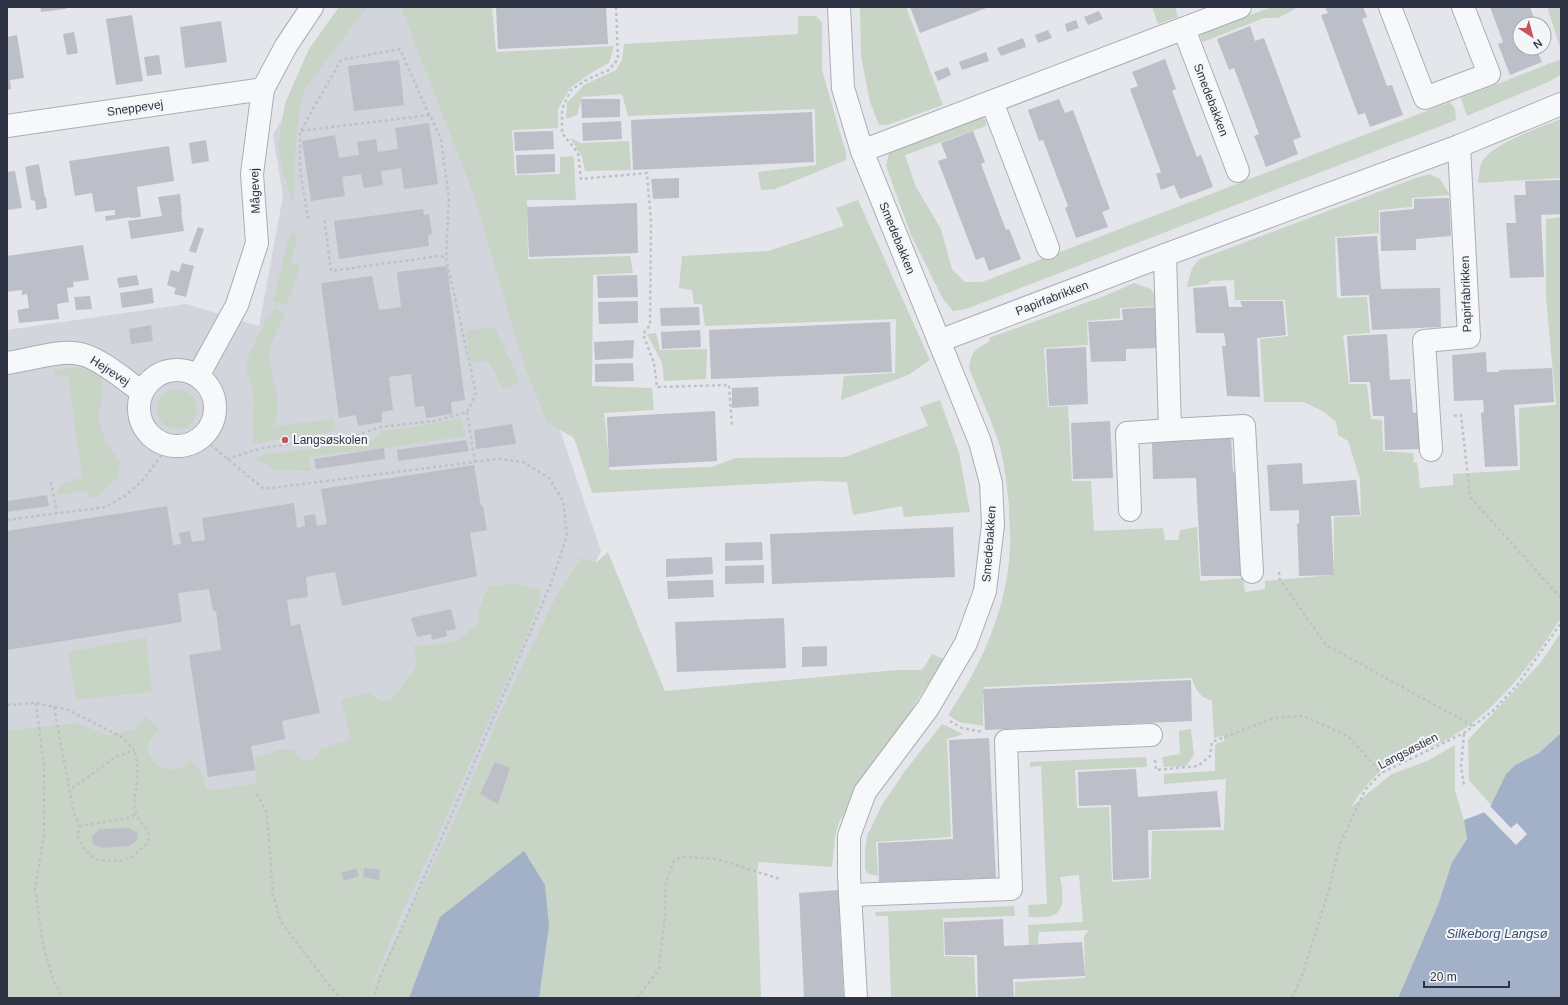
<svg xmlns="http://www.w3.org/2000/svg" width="1568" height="1005" viewBox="0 0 1568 1005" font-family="Helvetica,sans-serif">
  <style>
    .built { fill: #d3d5dd }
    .green { fill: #c8d4c6 }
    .water { fill: #a2b1c8 }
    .pier { fill: #e4e6eb }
    .building { fill: #bcbfc8 }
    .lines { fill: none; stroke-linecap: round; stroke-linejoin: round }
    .minor-casing { stroke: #a9adb5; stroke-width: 24 }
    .path { stroke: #bec1c6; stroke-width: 2.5; stroke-dasharray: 3 3; stroke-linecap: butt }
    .minor { stroke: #f7f8fa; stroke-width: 22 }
    .poi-dot { fill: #c5545b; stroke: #f4f5f8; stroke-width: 1.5 }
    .labels { text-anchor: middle; stroke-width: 4; stroke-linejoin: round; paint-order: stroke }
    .street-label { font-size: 12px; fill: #2d3342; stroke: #f4f5f8 }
    .poi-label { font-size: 12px; fill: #2d3342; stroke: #f4f5f8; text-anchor: start }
    .water-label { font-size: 13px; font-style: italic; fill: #3a4e74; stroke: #f4f5f8 }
  </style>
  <rect width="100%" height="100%" fill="#e4e6eb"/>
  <!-- built -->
  <polygon class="built" points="344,7 403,7 471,168 601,551 385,998 166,998 7,755 7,330 186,304 259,326 283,196 273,135"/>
  <!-- green -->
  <g class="green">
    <polygon points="339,7 367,7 304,90 299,112 295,155 294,204 284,176 278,146 285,103 309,49"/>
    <polygon points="401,7 492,7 496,52 614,46 609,63 594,71 570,88 558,109 558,128 512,130 515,175 560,174 560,157 572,156 574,158 576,200 527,200 528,259 630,256 633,273 593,275 592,386 652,388 654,410 604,413 610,470 711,467 736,458 845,457 928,426 920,407 940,400 959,453 970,512 904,517 902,506 853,515 847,482 816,481 592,493 574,438 547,422 524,365 473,193"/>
    <polygon points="860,7 906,7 943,105 887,125 879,125 870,102 861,56"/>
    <polygon points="1152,7 1175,7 1178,17 1158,24"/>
    <polygon points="1272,7 1299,7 1278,18 1264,18 1203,42 1200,36 1204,32"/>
    <polygon points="1547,7 1561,7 1561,50"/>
    <polygon points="798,16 816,16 822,22 822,70 846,153 846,160 775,189 761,190 758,172 816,165 815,109 628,116 622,94 582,97 577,115 566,119 567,103 584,85 616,70 622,60 624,44 798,34"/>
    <polygon points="1561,59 1561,75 1546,83 1467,116 1461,98"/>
    <polygon points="1450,102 1455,109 1456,120 966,309 953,311 943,299 911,235 886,166 889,153 980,117 986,120 986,126 905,155 916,187 941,229 952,269 965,282 982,282"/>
    <path d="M1561,119V178L1478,183C1479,177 1479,170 1481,164C1489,144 1542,127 1561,119Z"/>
    <polygon points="570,138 581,143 629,141 631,170 585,171 582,157"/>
    <path d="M1429,174L1440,179L1450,195L1412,198V207L1379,210V233L1335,237L1337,298L1367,297L1370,333L1343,335L1349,384H1367L1371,419L1382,420L1383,451L1413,453L1414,463L1417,462L1420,488L1453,485V474L1520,470L1519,408L1556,405L1546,297V219L1561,217V618C1533,661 1502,705 1458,733C1445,742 1429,747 1414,753C1408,755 1402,756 1397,759C1377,771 1363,788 1351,807L1392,774L1427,761L1455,745V791L1464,820L1467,839L1452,862L1438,905L1398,998H1015V982L1085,978L1084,936L1089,930L1039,932L1038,944L1029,945L1028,925L1083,922L1079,875L1060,877C1062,888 1067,908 1054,915C1048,918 1036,917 1029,917L1028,905L1047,904L1041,766L1030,767V762L1146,757L1147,767L1075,770V771L1077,808L1109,807L1112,882L1151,879L1152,831L1224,830L1226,779L1164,784V774L1215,771V744L1224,741V736L1214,738L1212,701C1200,697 1195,690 1192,678L983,687V726L959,722L948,715C981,666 1007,609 1010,549C1011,535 1009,521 1009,507C1007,487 1005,467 1000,447C992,420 979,394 969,368C972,350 975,350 990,341L989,338L1107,295L1134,283L1151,289L1160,306L1120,308V318L1087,321L1088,345L1044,348L1048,407L1068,406L1072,481H1091L1094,531L1163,528L1165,540H1178L1180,530L1197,527L1200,581L1243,578L1245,592L1265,589V581L1334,575V517L1361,516L1360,479L1348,441L1338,435L1336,422L1324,412L1304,402H1264L1260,339L1288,336L1285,300H1235L1234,280L1210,281L1208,284L1187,287C1190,275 1191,266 1200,259L1413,179Z"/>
    <polygon points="858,200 930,360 908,375 841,400 844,376 895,373 896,319 705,326 702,304 694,304 692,290 679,288 682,256 768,251 844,226 836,208"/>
    <polygon points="292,232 297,237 291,263 298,263 300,268 287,304 273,302 288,241"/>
    <polygon points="275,308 285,312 268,353 278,401 275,426 334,419 336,431 253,444 254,397 247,371 246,361 266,320"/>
    <polygon points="495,327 520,383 503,389 489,361 470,363 466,330"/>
    <polygon points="656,333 660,350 707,349 706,379 664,381 662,363 647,334"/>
    <polygon points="81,367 102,377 103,394 98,416 105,442 120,461 118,477 98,497 91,499 86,491 57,495 59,486 82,477 68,375 53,377 54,370"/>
    <circle cx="177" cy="409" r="20"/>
    <polygon points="460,418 466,436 391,447 308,457 312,471 276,470 255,459 263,455 372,441 381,431 432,424"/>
    <path d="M608,552L665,691L897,670H921L925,666L932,654L944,659L839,822L835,837L832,867L759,862L757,871L761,998H7V731L77,723L107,735L135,730L144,717L155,724L159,730C155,735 149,740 148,746C146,762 165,772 179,768C183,767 186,764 190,761L194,762L205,780L206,789L214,790L257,783L254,759L281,749L295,750L298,756L303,761L312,760L318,754L319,749L351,739L341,700L369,692C388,711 395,697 406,680C409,675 414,672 415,667C418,660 413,653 413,646C430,645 463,645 471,627H474L478,624V612L488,587L516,583L541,590L540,600L522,646L436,840L401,915L368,996L450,830L517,676L560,589L581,558L597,562Z"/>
    <polygon points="1561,632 1561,733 1539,753 1515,765 1506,774 1491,805 1469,780 1468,740 1542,661"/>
    <polygon points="146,637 152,692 76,700 68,652"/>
    <polygon points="942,724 963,734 947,739 951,837 876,842 878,876 868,874 865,869 865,850 867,836 882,805 905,771"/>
    <polygon points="1191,729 1194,755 1186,766 1164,767 1162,757 1180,754 1179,731"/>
    <polygon points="1014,906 1015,916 943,918 944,956 974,957 976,998 891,998 888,916 876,916 875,912"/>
  </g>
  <!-- water -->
  <g class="water">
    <polygon points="1561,733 1561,998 1398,998 1438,905 1452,862 1467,839 1464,820 1485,812 1490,807 1506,774 1515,765 1539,753"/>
    <polygon points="524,851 545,885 549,926 539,998 409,998 440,917"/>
  </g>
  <!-- pier -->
  <polygon class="pier" points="1489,805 1511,828 1517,823 1527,834 1516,845 1483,811"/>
  <!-- building -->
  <g class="building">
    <polygon points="40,7 66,7 66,9 41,12"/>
    <polygon points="496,7 606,7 608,44 498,49"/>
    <polygon points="910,7 989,7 920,33"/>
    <polygon points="1325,7 1363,7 1367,17 1362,19 1387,86 1392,85 1403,115 1370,127 1365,113 1358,115 1321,15 1328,13"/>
    <polygon points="1490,7 1530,7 1536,24 1520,24 1520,48 1536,48 1542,62 1510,75 1498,44 1503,42"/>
    <polygon points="1099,11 1103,19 1088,25 1084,17"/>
    <polygon points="132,15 143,81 116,85 106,19"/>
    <polygon points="1076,20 1079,28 1067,32 1065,24"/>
    <polygon points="221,21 227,62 185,68 180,27"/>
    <polygon points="1250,26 1255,41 1264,38 1301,137 1293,140 1298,154 1266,167 1254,136 1259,134 1234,68 1229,70 1217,39"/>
    <polygon points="1048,30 1052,38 1038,43 1035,35"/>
    <polygon points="74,32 78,53 67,55 63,34"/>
    <polygon points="17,35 24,78 10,80 11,89 7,90 7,37"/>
    <polygon points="1023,38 1026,47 1001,56 997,48"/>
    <polygon points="986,52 989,61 962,70 959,62"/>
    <polygon points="159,55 162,74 147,76 144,57"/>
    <polygon points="1165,59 1176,89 1172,91 1197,157 1201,155 1213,187 1180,199 1174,185 1161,190 1156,174 1161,172 1130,89 1138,86 1132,72"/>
    <polygon points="399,60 404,105 354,111 348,66"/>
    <polygon points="948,67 951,75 938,81 934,72"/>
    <polygon points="581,99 620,99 620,117 582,118"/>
    <polygon points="1059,99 1065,113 1073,110 1110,209 1102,212 1108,227 1076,238 1065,208 1068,206 1043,140 1039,141 1028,110"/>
    <polygon points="812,112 814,162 633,170 631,120"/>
    <polygon points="621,121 622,139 583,141 582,123"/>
    <polygon points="429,123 438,184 404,189 401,168 381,171 383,185 364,188 361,174 342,177 345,196 311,201 302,141 335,135 339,158 359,155 357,142 376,139 378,152 398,149 395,128"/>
    <polygon points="553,131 554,149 515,151 514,132"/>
    <polygon points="973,131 985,162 981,164 1006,230 1009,229 1021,259 989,271 984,257 976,260 938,161 947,158 941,143"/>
    <polygon points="206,140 209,161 192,164 189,143"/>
    <polygon points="169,146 174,181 137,187 141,217 130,218 130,217 106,221 105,216 115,215 115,210 95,212 92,193 75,196 69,161"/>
    <polygon points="555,154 555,172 517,174 516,155"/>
    <polygon points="39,164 45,198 46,197 47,208 36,210 35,201 31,200 25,167"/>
    <polygon points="15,171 22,208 7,210 7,172"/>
    <polygon points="679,178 679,198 653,199 651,179"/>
    <polygon points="1561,180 1561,214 1541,215 1544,277 1510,278 1506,223 1516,223 1514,195 1526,195 1525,181"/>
    <polygon points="180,194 182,212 181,212 184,231 131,239 128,221 162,216 158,197"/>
    <polygon points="1449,198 1451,236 1416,239 1416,250 1381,251 1380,212 1414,209 1414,199"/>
    <polygon points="637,203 638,253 529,257 527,207"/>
    <polygon points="423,209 424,215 429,214 432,234 428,235 429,246 339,259 334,221"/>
    <polygon points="198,227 204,229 196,253 189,251"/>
    <polygon points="1377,236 1381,289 1440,288 1441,327 1372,330 1369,295 1341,296 1337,238"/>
    <polygon points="83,245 89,280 73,282 74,287 67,288 69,302 57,304 59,319 19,323 17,310 29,308 27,294 22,295 22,290 7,292 7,256"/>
    <polygon points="182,263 194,266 186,297 174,294 176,288 167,285 171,270 179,272"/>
    <polygon points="447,266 465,400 451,402 452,414 426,418 424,406 415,407 411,374 389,377 393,410 382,412 382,422 358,426 356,415 339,418 321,283 372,276 379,310 401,307 397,272"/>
    <polygon points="137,275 139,285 119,288 117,278"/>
    <polygon points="637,275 638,297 598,298 597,276"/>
    <polygon points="1226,286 1229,307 1242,307 1240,301 1283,301 1286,335 1257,338 1260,397 1227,396 1222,346 1226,346 1224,333 1196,333 1193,288"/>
    <polygon points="152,288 154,303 122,308 120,293"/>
    <polygon points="90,296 92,309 76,310 74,297"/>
    <polygon points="638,301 638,323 599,324 598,302"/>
    <polygon points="699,307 700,325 661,326 660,308"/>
    <polygon points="1157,307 1160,348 1126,349 1126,361 1091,362 1088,322 1123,320 1122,309"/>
    <polygon points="890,322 892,372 711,379 709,330"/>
    <polygon points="151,325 153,341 131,344 129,329"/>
    <polygon points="700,330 701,347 662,349 661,332"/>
    <polygon points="1387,334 1390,380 1410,379 1413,413 1423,412 1422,449 1385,450 1384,416 1373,416 1370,382 1350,382 1347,336"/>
    <polygon points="634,340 633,358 595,360 594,342"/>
    <polygon points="1086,347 1088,404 1049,406 1046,349"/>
    <polygon points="1486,352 1487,372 1499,372 1499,370 1552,368 1554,402 1514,405 1518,466 1485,467 1481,413 1484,412 1483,400 1454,401 1452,355"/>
    <polygon points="633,363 634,381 595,382 595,364"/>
    <polygon points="758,387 759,406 732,408 732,388"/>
    <polygon points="715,411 717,461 609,467 607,417"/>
    <polygon points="1110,421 1113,478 1073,479 1071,423"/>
    <polygon points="512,424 516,444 476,449 474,430"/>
    <polygon points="1231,436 1233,472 1236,471 1241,576 1201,576 1196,478 1153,479 1152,441"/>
    <polygon points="466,440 469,451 398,461 397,450"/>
    <polygon points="384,448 385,459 316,469 314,459"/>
    <polygon points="1302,463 1303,484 1356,480 1360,515 1331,516 1334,575 1299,576 1297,523 1299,524 1299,510 1270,511 1267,465"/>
    <polygon points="474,465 481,506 483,506 487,530 470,533 477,576 342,606 335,572 306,577 308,597 287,600 291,626 300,624 320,713 282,721 285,739 251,746 255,770 208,777 189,655 221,650 216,611 213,611 209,589 178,593 182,622 7,650 7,531 167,506 173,545 181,544 179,533 190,531 192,542 205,540 202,518 294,503 297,528 305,526 304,516 315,514 317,526 327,524 321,489"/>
    <polygon points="47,495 49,506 7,512 7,501"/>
    <polygon points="953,527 955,577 772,584 770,534"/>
    <polygon points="762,542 763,560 725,561 725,543"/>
    <polygon points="712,557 713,574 666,577 666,559"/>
    <polygon points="764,565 764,583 725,584 725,566"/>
    <polygon points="713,580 714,597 668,599 667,581"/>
    <polygon points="451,609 456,629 446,631 447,636 432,640 431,634 417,637 411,618"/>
    <polygon points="784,618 786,668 677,672 675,622"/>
    <polygon points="827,646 827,666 802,667 802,647"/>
    <polygon points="1191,680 1192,721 985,730 983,689"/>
    <polygon points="989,738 996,878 879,882 878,843 953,839 949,740"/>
    <polygon points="495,762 510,768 498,804 480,794"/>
    <polygon points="1136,769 1138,797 1217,791 1221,827 1148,830 1149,878 1113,880 1111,805 1079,806 1078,772"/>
    <polygon points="128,828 138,833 137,840 130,846 102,848 93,844 92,836 100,829"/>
    <polygon points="356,868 359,876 344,881 341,873"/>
    <polygon points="364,868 380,870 379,880 363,877"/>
    <polygon points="838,890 844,998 804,998 799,893"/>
    <polygon points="1003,919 1004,946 1082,942 1085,976 1013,979 1014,998 978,998 977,955 945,955 944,922"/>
  </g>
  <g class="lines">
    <!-- minor casing -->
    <g class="minor-casing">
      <g id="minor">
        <polyline points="839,7 843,88 862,151 980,442 991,483 993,525 985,591 966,643 928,708 865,792 849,836 849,876 856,998"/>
        <polyline points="1390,7 1425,98 1489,74 1463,7"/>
        <polyline points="1184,29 1238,171"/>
        <polyline points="992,102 1048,248"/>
        <polyline points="7,126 263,89"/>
        <polyline points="862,151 1240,7"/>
        <polyline points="1165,255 1170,430 1244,426 1252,572"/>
        <polyline points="939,341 1165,255 1459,146 1561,104"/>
        <path d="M7,363C30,360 62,348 84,355C102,360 126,381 142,392"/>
        <circle cx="177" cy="408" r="38"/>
        <polyline points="198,376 237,305 257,243 252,174 263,89 286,46 312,7"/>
        <polyline points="1431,450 1424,341 1469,337 1459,146"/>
        <polyline points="1130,510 1127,433 1170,430"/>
        <polyline points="850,895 1011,889 1006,741 1151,735"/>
      </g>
    </g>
    <!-- path -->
    <g class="path">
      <polyline points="616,7 618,59 609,70 588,79 571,90 562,109 562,133 578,153 581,179 647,173 651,222 650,325 643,334 654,363 657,387 729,385 732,427"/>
      <polyline points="301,130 341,60 400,49 429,115"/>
      <polyline points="308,219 300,169 300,131 430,115 441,139 449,199 446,257"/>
      <polyline points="467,412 475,462"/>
      <polyline points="1454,416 1461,415 1470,497 1561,598"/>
      <polyline points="201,437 264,489 498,459 523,462 549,478 563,501 567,536 550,586 453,812 380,977 374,998"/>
      <polyline points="227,459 262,448 358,435 380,427 435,421 467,412 476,393 446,257 439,256 331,271 324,217"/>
      <polyline points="51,482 57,513"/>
      <polyline points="7,520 105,507 125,496 143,480 169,445"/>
      <polyline points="1279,572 1280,580 1326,645 1473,726"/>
      <polyline points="36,703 44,766 44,834 35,888 43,945 54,982 63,998"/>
      <polyline points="7,705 36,703 66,709 122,737 134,750 114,758 70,790"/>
      <path d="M54,707L73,809L79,826L78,838L82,846L90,855L98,860L120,861L132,857L148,843C152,828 139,825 136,812C132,797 136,795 137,781C138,770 137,760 134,750"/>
      <polyline points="950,721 962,728 983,732"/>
      <polyline points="1464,734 1461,766 1464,785"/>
      <polyline points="1155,760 1156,770 1198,766 1210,756 1212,742 1274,718 1303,716 1348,736 1381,773"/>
      <polyline points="257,794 267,813 273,895 281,922 332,989 342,998"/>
      <polyline points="79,826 128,818 136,814"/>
      <polyline points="637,998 659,969 665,914 666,882 674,861 682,857 717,859 780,879"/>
      <polyline points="1292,998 1301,979 1328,893 1339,847 1365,790 1381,773 1464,733 1494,710 1518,684 1561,623"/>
    </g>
    <!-- minor -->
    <use href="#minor" class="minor"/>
  </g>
  <!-- markers -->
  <circle class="poi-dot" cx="285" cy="440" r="4"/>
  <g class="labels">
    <!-- street labels -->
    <g class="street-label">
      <text transform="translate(1211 100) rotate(69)" y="4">Smedebakken</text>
      <text transform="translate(135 108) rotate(-8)" y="4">Sneppevej</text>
      <text transform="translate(255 191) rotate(-92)" y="4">Mågevej</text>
      <text transform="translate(897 238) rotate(68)" y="4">Smedebakken</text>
      <text transform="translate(1466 294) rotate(-92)" y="4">Papirfabrikken</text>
      <text transform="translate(1052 298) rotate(-21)" y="4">Papirfabrikken</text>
      <text transform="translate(110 371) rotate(33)" y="4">Hejrevej</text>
      <text transform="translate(989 544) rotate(-86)" y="4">Smedebakken</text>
      <text transform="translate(1408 751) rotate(-27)" y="4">Langsøstien</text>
    </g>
    <!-- poi labels -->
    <g class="poi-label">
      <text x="293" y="444">Langsøskolen</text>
    </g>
    <!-- water labels -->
    <g class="water-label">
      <text x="1497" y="938">Silkeborg Langsø</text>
    </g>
  </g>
  <!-- border -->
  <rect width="1568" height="1005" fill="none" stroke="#2d3342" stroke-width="16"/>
  <!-- north arrow -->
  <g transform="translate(1532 36) rotate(144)"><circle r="19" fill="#f4f5f8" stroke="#a4a7af"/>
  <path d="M0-3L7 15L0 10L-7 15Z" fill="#c5545b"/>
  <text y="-6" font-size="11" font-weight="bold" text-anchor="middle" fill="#2d3342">N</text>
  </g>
  <!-- scale -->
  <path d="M1424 981v6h85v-6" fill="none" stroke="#2d3342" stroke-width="2"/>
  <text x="1430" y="981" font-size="12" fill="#2d3342" stroke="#f4f5f8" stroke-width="3" paint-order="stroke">20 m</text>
</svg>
